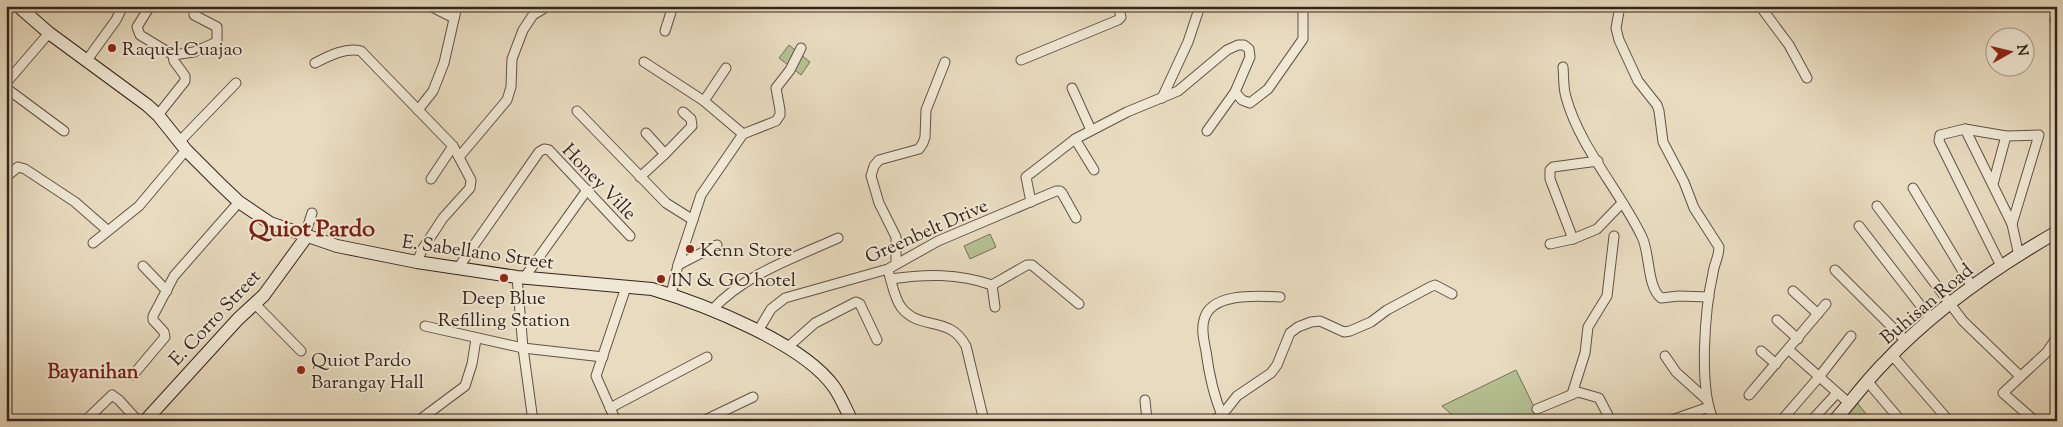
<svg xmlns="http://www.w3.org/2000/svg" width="2063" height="427" viewBox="0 0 2063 427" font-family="'Sorts Mill Goudy',serif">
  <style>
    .green { fill: #b5c092; stroke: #747258 }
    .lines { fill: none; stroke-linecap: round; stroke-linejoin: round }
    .street-casing { stroke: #615246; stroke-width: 11 }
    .secondary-casing { stroke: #34241d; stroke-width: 14 }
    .street { stroke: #f0e8d5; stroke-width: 9 }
    .secondary { stroke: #f0e8d5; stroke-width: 12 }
    .poi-dot { fill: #8f2418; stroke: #f0e8d5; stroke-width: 2 }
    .labels { text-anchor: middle; stroke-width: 4; stroke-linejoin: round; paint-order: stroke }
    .poi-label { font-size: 19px; fill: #34241d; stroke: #f0e8d5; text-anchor: start }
    .street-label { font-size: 19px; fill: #34241d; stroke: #f0e8d5 }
    .neighbourhood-label { font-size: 20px; font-weight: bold; fill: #7a1f14; stroke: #f0e8d5 }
    .district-label { font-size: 24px; font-weight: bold; fill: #7a1f14; stroke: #f0e8d5 }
  </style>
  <rect width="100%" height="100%" fill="#e8dbbf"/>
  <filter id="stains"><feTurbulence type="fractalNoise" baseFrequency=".004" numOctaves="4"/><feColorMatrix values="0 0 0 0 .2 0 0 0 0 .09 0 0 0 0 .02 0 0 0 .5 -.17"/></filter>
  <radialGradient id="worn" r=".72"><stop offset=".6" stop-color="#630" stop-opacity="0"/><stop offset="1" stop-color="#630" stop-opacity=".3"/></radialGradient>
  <!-- green -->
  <g class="green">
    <polygon points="789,45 810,62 801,75 779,58"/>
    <polygon points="990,234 996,247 970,259 964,246"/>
    <polygon points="1516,370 1541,421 1459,421 1442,406"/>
    <polygon points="1854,399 1872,421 1834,421"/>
  </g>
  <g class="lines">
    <!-- street casing -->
    <g class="street-casing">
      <g id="street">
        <polyline points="150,6 137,27 140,35 173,55 194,52 217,42 217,27 194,15 194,6"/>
        <polyline points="430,6 454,18"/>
        <path d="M1620,6L1616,28L1619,40L1638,81L1657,105L1659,111L1663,142L1684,182L1694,208L1719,247C1719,257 1714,264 1713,273C1705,308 1698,389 1714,421"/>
        <polyline points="1760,6 1789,45 1807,78"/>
        <polyline points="2057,17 2055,20 2057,23"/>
        <polyline points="665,31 673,6"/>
        <polyline points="87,60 116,20 123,6"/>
        <polyline points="1021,60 1118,20 1121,17 1118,6"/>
        <polyline points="644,62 704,101 743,134"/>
        <path d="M315,63C329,56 346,47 361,51L453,146L471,180L470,188L443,218L422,250L417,262"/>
        <path d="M1563,67C1564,77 1563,88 1566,97C1579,146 1620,191 1642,237C1650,253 1647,287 1661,298L1679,296L1709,297"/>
        <polyline points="6,83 49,33"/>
        <polyline points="6,88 64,131"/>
        <polyline points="1072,88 1091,130"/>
        <polyline points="1162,98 1188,42 1200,6"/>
        <polyline points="704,101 726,68"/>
        <polyline points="418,110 433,91 444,63 457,6"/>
        <polyline points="577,111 666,203 693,220"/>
        <polyline points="158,115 185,81 185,76 174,61 173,55"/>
        <polyline points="1965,129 2012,224 2019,256"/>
        <polyline points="1207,131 1235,92"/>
        <polyline points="646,133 665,154"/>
        <polyline points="1075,139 1094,170"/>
        <polyline points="179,142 236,83"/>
        <polyline points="459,157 507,100 511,87 512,59 523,30 533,15 548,6"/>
        <polyline points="6,177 18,167 25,169 75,202 107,230"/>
        <polyline points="640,177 665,154 692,126 691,119 683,112"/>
        <polyline points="431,179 453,146"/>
        <polyline points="1993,184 2006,136"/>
        <polyline points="1913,188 1971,285"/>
        <polyline points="1031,202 1026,177 1075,139 1127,112 1178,91 1227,50 1238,45 1244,45 1249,49 1250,57 1235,92 1242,100 1250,103 1268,89 1303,39 1303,6"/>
        <polyline points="1877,206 1963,321 2020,376"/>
        <polyline points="1859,226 1931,319"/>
        <polyline points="305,235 312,213"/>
        <polyline points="1573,239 1550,179 1550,170 1553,167 1598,161"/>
        <polyline points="93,243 139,206 186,150"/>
        <polyline points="1550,244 1573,239 1597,229 1622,203"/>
        <polyline points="896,264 896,237 879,203 871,176 874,166 879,160 919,149 923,143 925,137 926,110 945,62"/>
        <polyline points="678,265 717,245"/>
        <polyline points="143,266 167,291"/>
        <polyline points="2001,266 1939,141 1940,135 1965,129 2006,136 2039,135 2012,224"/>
        <polyline points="458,268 539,152 544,149 549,150 630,236"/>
        <polyline points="1835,270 1906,341"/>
        <path d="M889,274C892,284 895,299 901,307C920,332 949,314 966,346L984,421"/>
        <polyline points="517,277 523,348 533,421"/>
        <polyline points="524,278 587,190"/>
        <path d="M891,279C925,274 958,273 992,285L1027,265H1032L1079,304"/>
        <polyline points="992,285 995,307"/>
        <polyline points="1793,291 1818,314"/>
        <polyline points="671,294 678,265 701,195 743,134 776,121 780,115 780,110 776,88 790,70 801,48"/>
        <polyline points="254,303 301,351"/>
        <path d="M712,310C745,274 794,258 838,238"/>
        <polyline points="1777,320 1798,339"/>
        <polyline points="425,326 523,348 603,357"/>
        <polyline points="758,331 771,309 785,298 888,269 938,241 1056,191 1060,191 1062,193 1076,218"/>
        <polyline points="788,347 815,323 856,302 860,304 877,340"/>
        <polyline points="1789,350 1850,404"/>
        <polyline points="1761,351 1776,364"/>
        <polyline points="1892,355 1949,421"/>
        <polyline points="1665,356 1676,372 1707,400"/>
        <polyline points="133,375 165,337 164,332 153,320 153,316 174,276 239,202"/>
        <polyline points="1868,382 1901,421"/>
        <polyline points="1572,394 1585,353 1588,327 1607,296 1614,236"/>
        <polyline points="1749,395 1826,304"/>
        <polyline points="1145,400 1147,421"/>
        <polyline points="610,408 707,357"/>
        <polyline points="1537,409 1578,392 1599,398 1611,421"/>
        <path d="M1222,415C1213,394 1209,374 1206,351C1204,341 1201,330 1204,320C1210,292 1258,296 1280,297"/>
        <polyline points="85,421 112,395 119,400 138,421"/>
        <polyline points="418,421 465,386 472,364 476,339"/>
        <polyline points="616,421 596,376 626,287"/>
        <polyline points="703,421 753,397"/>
        <polyline points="1212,421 1222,415 1237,396 1271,373 1277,365 1290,333 1298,327 1311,322 1320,321 1344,332 1350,331 1371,322 1387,310 1430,287 1435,285 1452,294"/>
        <polyline points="1669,421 1709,407"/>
        <polyline points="1781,421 1819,377 1851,336"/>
        <polyline points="1811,421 1837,393"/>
        <polyline points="2035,421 2003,393 2047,352 2057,337"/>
      </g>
    </g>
    <!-- secondary casing -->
    <g class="secondary-casing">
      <g id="secondary">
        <path d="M18,6L49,33L147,105L158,115L186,150L219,183L239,202L270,223L337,246L417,262L517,277L652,289C703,304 803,343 834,387C841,397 846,410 852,421"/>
        <polyline points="145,421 238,319 264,295 307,236"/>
        <path d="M1834,421C1851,402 1866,381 1884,363C1934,310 1994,268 2057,232"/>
      </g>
    </g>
    <!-- street -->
    <use href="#street" class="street"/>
    <!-- secondary -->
    <use href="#secondary" class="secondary"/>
  </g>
  <!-- markers -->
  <g class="poi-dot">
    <circle cx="112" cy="48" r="5"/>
    <circle cx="690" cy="249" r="5"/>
    <circle cx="504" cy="278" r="5"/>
    <circle cx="661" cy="279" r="5"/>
    <circle cx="301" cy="370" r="5"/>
  </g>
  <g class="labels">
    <!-- poi labels -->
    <g class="poi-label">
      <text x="122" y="55">Raquel Cuajao</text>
      <text x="700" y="256">Kenn Store</text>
      <text x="671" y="286">IN &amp; GO hotel</text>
      <text x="504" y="304" text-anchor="middle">Deep Blue<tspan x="504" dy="22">Refilling Station</tspan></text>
      <text x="311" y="366">Quiot Pardo<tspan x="311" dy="22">Barangay Hall</tspan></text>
    </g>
    <!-- street labels -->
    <g class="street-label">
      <text transform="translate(600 181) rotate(46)" y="7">Honey Ville</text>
      <text transform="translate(926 230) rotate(-24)" y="7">Greenbelt Drive</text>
      <text transform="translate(478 251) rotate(8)" y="7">E. Sabellano Street</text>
      <text transform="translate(1926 303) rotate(-40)" y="7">Buhisan Road</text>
      <text transform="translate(214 317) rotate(-47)" y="7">E. Corro Street</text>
    </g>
    <!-- neighbourhood labels -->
    <g class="neighbourhood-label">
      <text x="93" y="378">Bayanihan</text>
    </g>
    <!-- district labels -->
    <g class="district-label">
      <text x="312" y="236">Quiot Pardo</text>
    </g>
  </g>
  <!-- margin -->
  <rect width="2063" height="427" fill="none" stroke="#e8dbbf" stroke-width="25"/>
  <rect x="8" y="8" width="2048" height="412" fill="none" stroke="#34241d" stroke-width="2.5"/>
  <rect x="12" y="12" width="2038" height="402" fill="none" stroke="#34241d"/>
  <!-- north arrow -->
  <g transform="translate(2010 52) rotate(82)"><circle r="24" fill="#f0e8d5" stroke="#a59a8b"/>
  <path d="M0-4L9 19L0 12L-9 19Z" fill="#8f2418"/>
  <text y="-8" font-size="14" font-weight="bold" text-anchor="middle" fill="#34241d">N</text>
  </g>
  <rect width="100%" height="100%" filter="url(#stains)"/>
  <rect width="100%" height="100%" fill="url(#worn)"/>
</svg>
